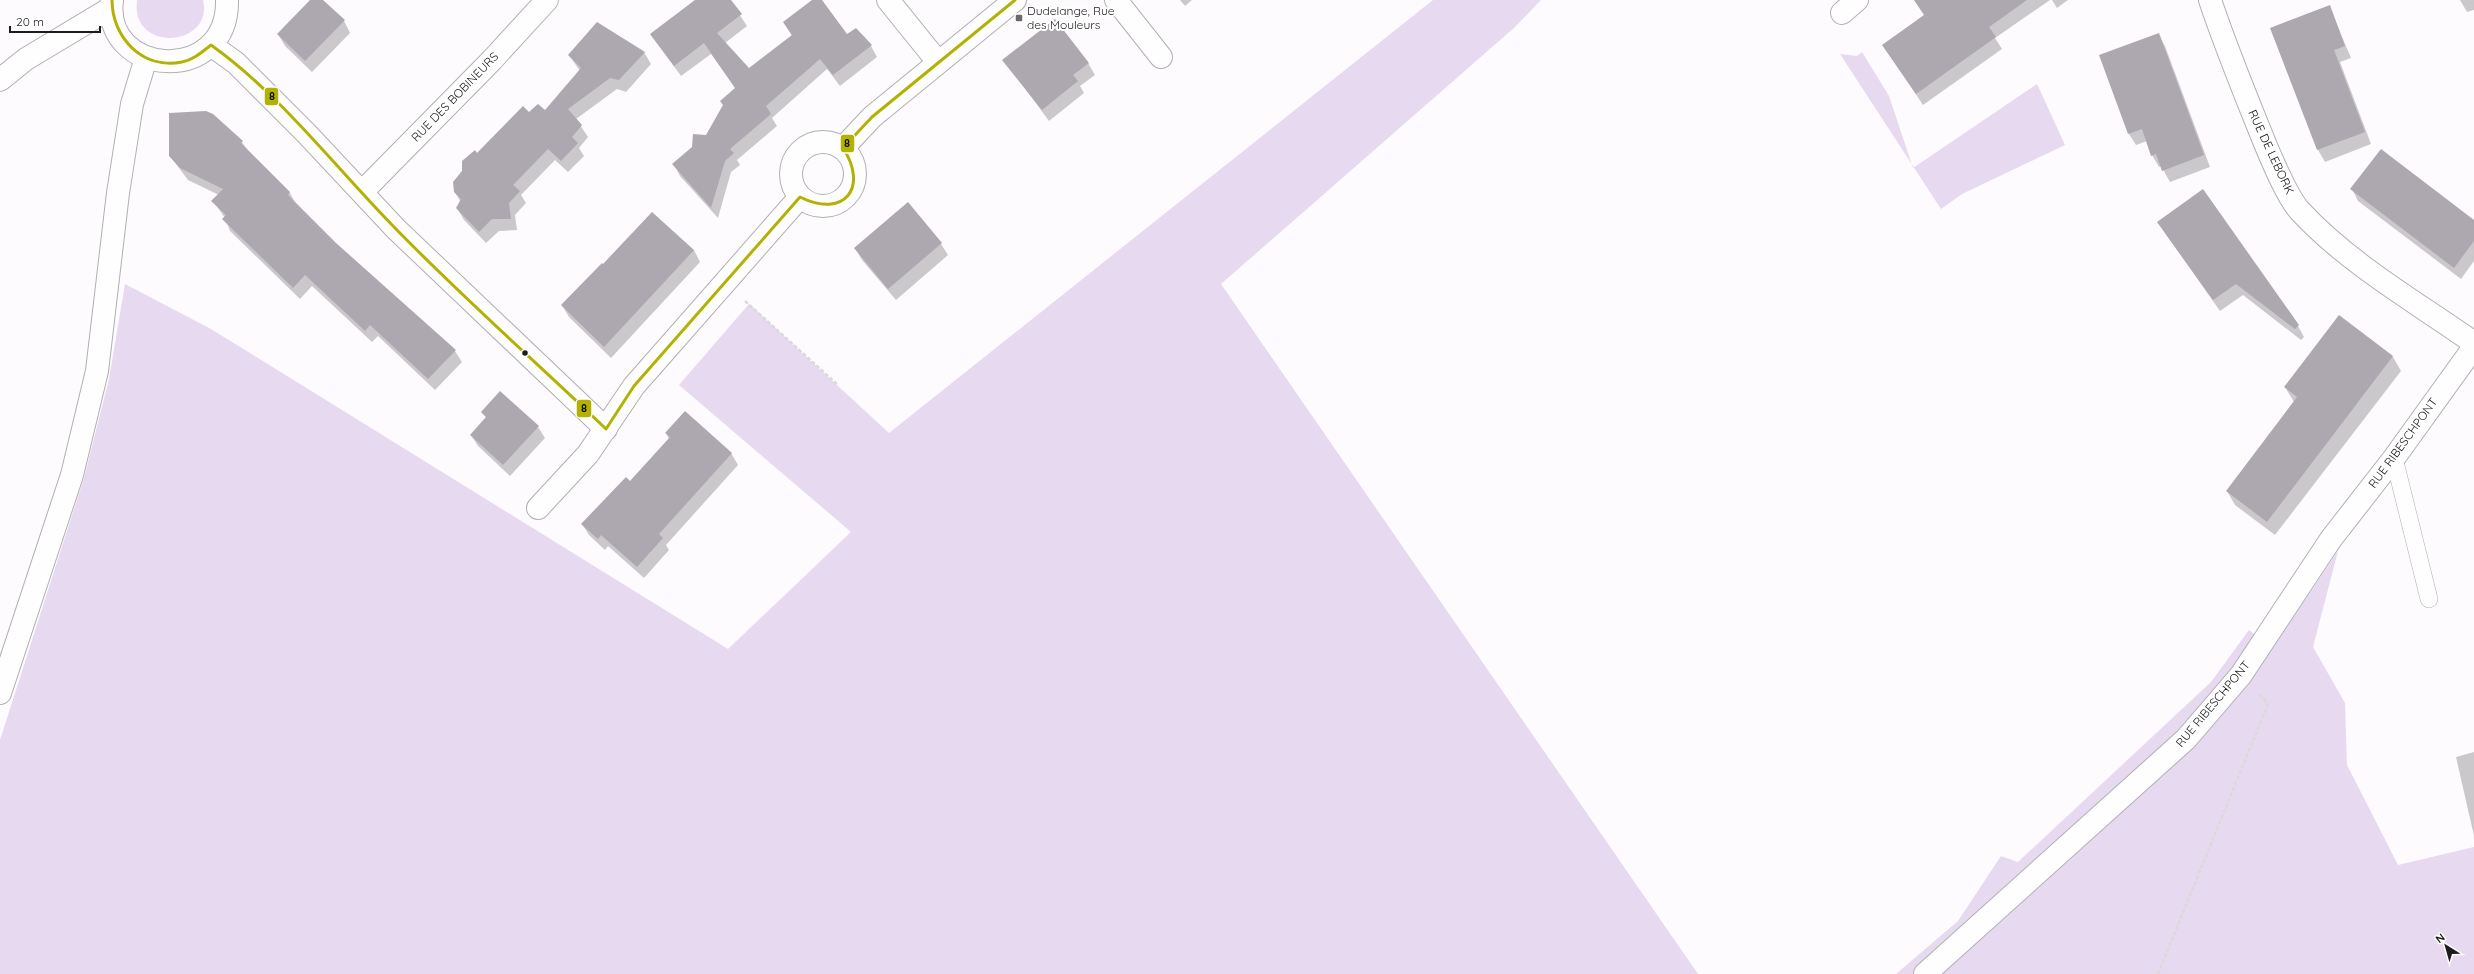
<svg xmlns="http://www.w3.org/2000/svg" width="2474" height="974" viewBox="0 0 2474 974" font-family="Quicksand,sans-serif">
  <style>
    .green { fill: #e7d9ef }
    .shadow { fill: #0003 }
    .building { fill: #ada7b0 }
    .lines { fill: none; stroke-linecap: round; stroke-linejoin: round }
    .lane-casing { stroke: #b0afb1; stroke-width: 18 }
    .street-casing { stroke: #b0afb1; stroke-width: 24 }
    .path { stroke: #dbdadb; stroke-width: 2.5; stroke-dasharray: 4 2; stroke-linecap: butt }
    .lane { stroke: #fffeff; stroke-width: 17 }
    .street { stroke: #fffeff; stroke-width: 22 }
    .bus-1-casing { stroke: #fff; stroke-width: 6 }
    .bus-1 { stroke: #b2b104; stroke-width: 3 }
    .poi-dot { fill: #6b696c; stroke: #fff; stroke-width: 1.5 }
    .bus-dot { fill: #1d1b1d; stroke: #fff; stroke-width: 1.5 }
    .labels { text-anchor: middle; stroke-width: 4; stroke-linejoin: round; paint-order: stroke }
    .poi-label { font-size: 12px; fill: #1d1b1d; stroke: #fff; text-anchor: start }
    .street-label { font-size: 12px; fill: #1d1b1d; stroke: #fff }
    .line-badge { stroke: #fff; stroke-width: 1.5 }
    .pale-badge-label { font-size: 11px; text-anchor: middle; font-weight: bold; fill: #111 }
  </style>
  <rect width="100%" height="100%" fill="#fdfbfe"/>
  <!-- green -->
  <g class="green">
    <path d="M137,0H203C214,47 130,54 137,0Z"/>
    <polygon points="1433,0 1541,0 1515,27 1221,284 1698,974 0,974 0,740 84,478 109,379 125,284 211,329 728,649 851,532 679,385 749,304 889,433"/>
    <polygon points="1862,52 1889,96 1913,168 2037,84 2065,145 1962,194 1941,209 1840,54 1857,56"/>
    <polygon points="2338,551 2313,647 2345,703 2347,765 2398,865 2474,847 2474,974 1896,974 1958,921 2001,856 2018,862 2211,682 2249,630 2273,648"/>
  </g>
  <!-- shadow -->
  <g class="shadow">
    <polygon points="312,0 322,0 344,21 350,33 312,72 285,46 278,34"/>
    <polygon points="695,0 730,0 747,26 725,43 749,69 792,36 784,23 814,0 821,0 846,36 871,46 877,57 840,86 827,69 772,118 777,126 737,160 740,165 731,172 718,218 680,176 674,164 707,136 736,89 711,54 681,76 651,35"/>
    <polygon points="1180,0 1192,0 1185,6"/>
    <polygon points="1929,0 2050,0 1995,38 2002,49 1923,105 1883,45 1925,16"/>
    <polygon points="2052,0 2068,0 2057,8"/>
    <polygon points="2460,0 2474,0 2474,10 2467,12"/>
    <polygon points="2329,6 2351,58 2340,62 2371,144 2325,162 2318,150 2272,28"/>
    <polygon points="2158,35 2165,46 2210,167 2170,182 2161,166 2159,167 2152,155 2147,141 2136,145 2129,134 2101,56"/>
    <polygon points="644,52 651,64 626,92 617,89 576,119 588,137 579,148 584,156 568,172 555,160 521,195 526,203 515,215 517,230 499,231 486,243 464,220 457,208 460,201 455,192 477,154 529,113 545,112 580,71 569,55"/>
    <polygon points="1004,60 1088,63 1095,75 1080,86 1084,93 1049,121"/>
    <polygon points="242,142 248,151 290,193 296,204 335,243 455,351 462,362 435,390 378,336 372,342 312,286 300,299 230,231 225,218 213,201 219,195 188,180 170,156"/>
    <polygon points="2352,189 2474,221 2474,261 2461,279 2358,201"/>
    <polygon points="908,204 941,244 948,255 896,300 862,260 855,248"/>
    <polygon points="2165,233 2298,326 2304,337 2301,340 2243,295 2220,311"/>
    <polygon points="694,250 700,262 611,358 569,317 562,305"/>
    <polygon points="2339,316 2393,357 2401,371 2275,535 2235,505 2227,491 2294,402 2285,387"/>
    <polygon points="483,412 538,427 545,438 510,476 478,446 471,435 486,418"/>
    <polygon points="666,433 731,453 738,465 666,545 669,550 644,578 608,546 605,550 589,535 582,524 630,482 669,439"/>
    <polygon points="2474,752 2474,836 2456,757"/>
  </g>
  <!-- building -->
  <g class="building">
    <polygon points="310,0 323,0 345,20 305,61 277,34"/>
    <polygon points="695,0 731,0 742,14 717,33 749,68 792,35 783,22 812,0 822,0 847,34 856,28 872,45 833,75 820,59 766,106 771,114 730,149 734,153 725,161 711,208 672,164 692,147 693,134 706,135 723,105 720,101 735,88 704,43 674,66 650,34"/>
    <polygon points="1914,0 2027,0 1989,27 1996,37 1916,94 1882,45 1924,15"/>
    <polygon points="2330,5 2345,46 2334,50 2365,132 2317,150 2270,28"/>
    <polygon points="1055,19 1089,63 1073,75 1078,81 1042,110 1002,60"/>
    <polygon points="597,22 645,52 619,80 610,78 568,109 582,125 572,137 578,143 561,161 548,149 513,185 520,191 509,203 511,219 492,219 479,232 456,208 461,199 454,192 453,182 462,171 462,161 475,150 477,153 523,106 529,112 538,104 545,110 581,68 568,55"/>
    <polygon points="2159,33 2204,155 2162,171 2156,154 2151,156 2142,129 2128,134 2099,55"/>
    <polygon points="206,111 213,114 243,141 241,143 290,192 288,195 336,243 456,350 428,379 370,325 365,331 305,275 293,288 222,219 226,215 211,201 223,189 180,168 169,156 169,113"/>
    <polygon points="2381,149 2474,220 2474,241 2454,268 2350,189"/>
    <polygon points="2203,189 2299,325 2295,329 2236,284 2213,300 2157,222"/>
    <polygon points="908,202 942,243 888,289 854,248"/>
    <polygon points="652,212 694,250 604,347 561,305 602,263 603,264"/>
    <polygon points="2339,315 2393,356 2267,522 2226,491 2297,397 2284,387"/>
    <polygon points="500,391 539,426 503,465 470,435 486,417 481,412"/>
    <polygon points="685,411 732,453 659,534 663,538 637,567 601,535 598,539 581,524 626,477 630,481 670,437 665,433"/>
  </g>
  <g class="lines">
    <!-- lane casing -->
    <g class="lane-casing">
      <polyline id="lane" points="2394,458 2429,599"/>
    </g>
    <!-- street casing -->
    <g class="street-casing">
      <g id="street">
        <path d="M112,0C102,77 229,86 227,0"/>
        <polyline points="888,0 938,62"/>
        <polyline points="1116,0 1161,57"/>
        <path d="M2210,0C2226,48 2245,94 2264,141C2272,160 2287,197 2300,211C2349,264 2416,302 2474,343"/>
        <polyline points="1842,13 1857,0"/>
        <polyline points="211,45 236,63 307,134 396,229 606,429"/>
        <polyline points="0,80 26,59 111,8"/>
        <circle cx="823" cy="174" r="32"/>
        <polyline points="843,148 872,117 1015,0"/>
        <polyline points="362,192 492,60 547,0"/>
        <polyline points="538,508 588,454 634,386 800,197"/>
        <polyline points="0,693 72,475 97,371 118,193 132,104 146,58"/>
        <polyline points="1925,974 2186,739 2241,675 2331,539 2394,458 2474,347"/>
      </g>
    </g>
    <!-- path -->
    <g class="path">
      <polyline points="745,301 838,385"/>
      <polyline points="2158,974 2268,704 2259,694"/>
    </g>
    <!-- lane -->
    <use href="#lane" class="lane"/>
    <!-- street -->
    <use href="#street" class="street"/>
    <!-- bus-1 casing -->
    <g class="bus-1-casing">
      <path id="bus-1" d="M112,0C112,37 142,70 182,62C193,60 202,52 211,45C281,95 335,167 395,228C463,298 536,362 606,429L634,386L800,197C844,219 869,188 843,148L872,117L1015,0"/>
    </g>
    <!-- bus-1 -->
    <use href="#bus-1" class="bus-1"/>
  </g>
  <!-- markers -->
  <rect class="poi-dot" x="1015" y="14" width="8" height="8" rx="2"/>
  <circle class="bus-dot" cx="525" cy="353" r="3.5"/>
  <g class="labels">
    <!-- poi labels -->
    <g class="poi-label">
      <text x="1027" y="15">Dudelange, Rue<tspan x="1027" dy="14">des Mouleurs</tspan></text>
    </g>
    <!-- street labels -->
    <g class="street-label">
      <text transform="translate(455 97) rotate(-46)" y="4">RUE DES BOBINEURS</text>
      <text transform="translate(2271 152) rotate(65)" y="4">RUE DE LEBORK</text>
      <text transform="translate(2403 443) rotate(-54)" y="4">RUE RIBESCHPONT</text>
      <text transform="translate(2213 704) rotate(-50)" y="4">RUE RIBESCHPONT</text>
    </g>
  </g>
  <g class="line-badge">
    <rect x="264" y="87" width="15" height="19" rx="4" fill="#b2b104"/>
    <rect x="840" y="134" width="15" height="19" rx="4" fill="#b2b104"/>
    <rect x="576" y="399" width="16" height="19" rx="4" fill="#b2b104"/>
  </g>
  <g class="pale-badge-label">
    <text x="272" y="100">8</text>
    <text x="847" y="147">8</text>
    <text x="584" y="412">8</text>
  </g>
  <!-- north arrow -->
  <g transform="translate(2446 946) rotate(323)" stroke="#ffffff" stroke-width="3" paint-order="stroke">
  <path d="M0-3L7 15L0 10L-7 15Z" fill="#1d1b1d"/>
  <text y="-6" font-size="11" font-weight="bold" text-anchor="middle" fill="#1d1b1d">N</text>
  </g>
  <!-- scale -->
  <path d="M10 26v6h90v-6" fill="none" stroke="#1d1b1d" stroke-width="2"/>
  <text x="16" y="26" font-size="12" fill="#1d1b1d" stroke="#ffffff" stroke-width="3" paint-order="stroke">20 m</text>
</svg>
